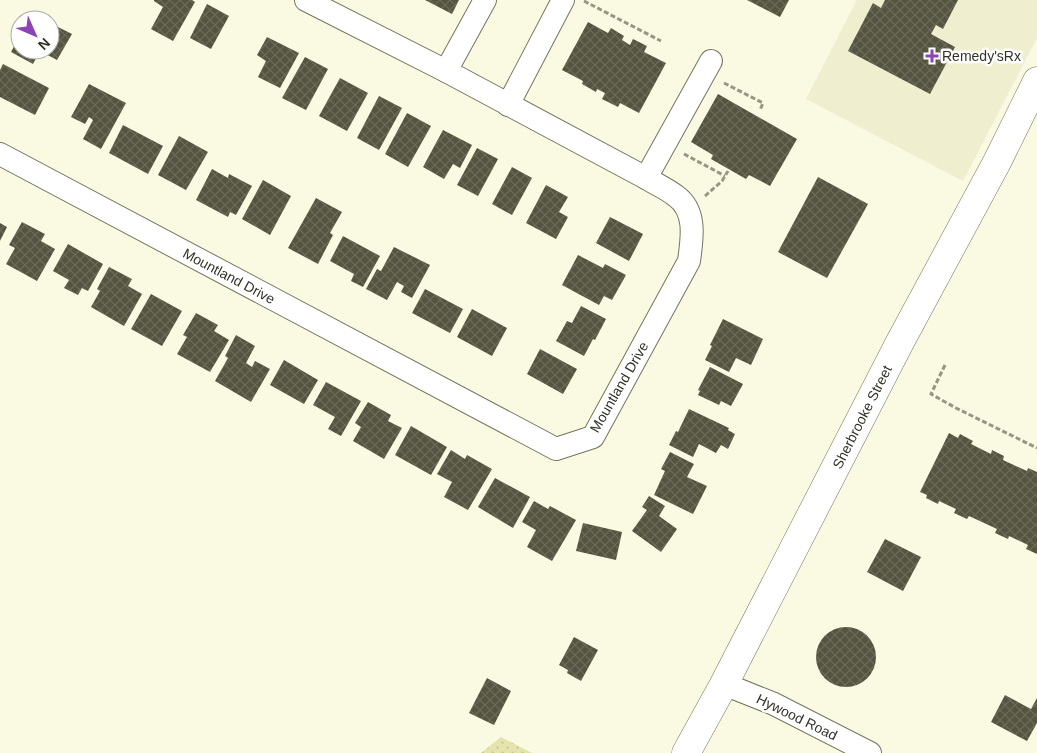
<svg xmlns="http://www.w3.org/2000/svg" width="1037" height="753" viewBox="0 0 1037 753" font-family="Arial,sans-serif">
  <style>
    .built { fill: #efeecf }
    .green { fill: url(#green-dots) }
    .building { fill: url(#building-cross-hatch) }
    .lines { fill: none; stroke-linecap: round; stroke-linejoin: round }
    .minor-casing { stroke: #75755f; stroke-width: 24 }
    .major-casing { stroke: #75755f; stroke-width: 29 }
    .path { stroke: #969685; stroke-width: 3; stroke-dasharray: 5 2.5; stroke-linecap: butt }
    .minor { stroke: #fff; stroke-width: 22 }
    .major { stroke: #fff; stroke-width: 28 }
    .poi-dot { fill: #8b43b6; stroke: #fff; stroke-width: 2 }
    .labels { text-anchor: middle; stroke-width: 5; stroke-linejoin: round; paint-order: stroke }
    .poi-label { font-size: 14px; fill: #323228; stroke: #fff; text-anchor: start }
    .street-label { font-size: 14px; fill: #323228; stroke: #fff }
  </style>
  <defs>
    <pattern id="green-dots" width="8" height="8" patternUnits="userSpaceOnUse" patternTransform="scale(1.25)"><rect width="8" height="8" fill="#e6e4ae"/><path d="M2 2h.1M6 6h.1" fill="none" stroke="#c6c496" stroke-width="1.8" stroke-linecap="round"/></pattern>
    <pattern id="building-cross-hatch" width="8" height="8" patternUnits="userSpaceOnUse" patternTransform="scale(1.25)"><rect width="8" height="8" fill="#555440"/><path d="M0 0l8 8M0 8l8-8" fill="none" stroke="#6b6a59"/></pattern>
  </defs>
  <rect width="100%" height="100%" fill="#faf9e1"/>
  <!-- built -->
  <polygon class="built" points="857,0 1037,0 1037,38 963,181 806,99"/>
  <!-- green -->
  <polygon class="green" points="501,737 532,753 481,753"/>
  <!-- building -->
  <g class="building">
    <polygon points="154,0 192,0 195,2 173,41 151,29 163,7 154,1"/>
    <polygon points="425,0 459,0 452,14"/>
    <polygon points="747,0 789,0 780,17"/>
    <polygon points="885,0 958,0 943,29 936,25 931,34 955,47 930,94 848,51 873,3 881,8"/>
    <polygon points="207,4 229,16 211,49 190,38"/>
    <polygon points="32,13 45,20 28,20"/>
    <polygon points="588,22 608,33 611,28 624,36 622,40 630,45 633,39 647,46 644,52 666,63 639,113 620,103 618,107 602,99 605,93 597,89 596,92 582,84 583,81 562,70"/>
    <polygon points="50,23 72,34 57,60 40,51 33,64 11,52 20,35 20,50 50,50"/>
    <polygon points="267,37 299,53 280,88 258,77 266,61 257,55"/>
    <polygon points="305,57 328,69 306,110 282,98"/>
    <polygon points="3,64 49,88 35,115 0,97 0,70"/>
    <polygon points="340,78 368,93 347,131 319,116"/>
    <polygon points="89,84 126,103 101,149 83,139 93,120 89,117 85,124 71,117"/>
    <polygon points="718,94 797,139 770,186 749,175 746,179 711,159 713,155 691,142"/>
    <polygon points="379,96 402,108 379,150 357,138"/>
    <polygon points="407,113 431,126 408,167 385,154"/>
    <polygon points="123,125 163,146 148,174 109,153"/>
    <polygon points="443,130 472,145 460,168 453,164 444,179 423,167"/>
    <polygon points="179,136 208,152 186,190 158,175"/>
    <polygon points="477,148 498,159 478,196 457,185"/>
    <polygon points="512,167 532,178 512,215 492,204"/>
    <polygon points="212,169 228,178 229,174 252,186 236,215 230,212 228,217 196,200"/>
    <polygon points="818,177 868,204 827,278 778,252"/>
    <polygon points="263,180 291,196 270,235 242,219"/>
    <polygon points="546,185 568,197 559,212 568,217 556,239 526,223"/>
    <polygon points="316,198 342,212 330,233 333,235 318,264 288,248"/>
    <polygon points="610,217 643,234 629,261 596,243"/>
    <polygon points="22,222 45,234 41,241 55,249 37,281 6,264 15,248 9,245"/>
    <polygon points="0,223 7,227 0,241"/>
    <polygon points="343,236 380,256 363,287 351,281 354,274 330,261"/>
    <polygon points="68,244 103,264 88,291 82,288 78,295 64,288 69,280 53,271"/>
    <polygon points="394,247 430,265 412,298 401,292 404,286 397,282 387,300 366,289 377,269 381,271"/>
    <polygon points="578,255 603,268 605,264 626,275 612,300 604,296 599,305 562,285"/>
    <polygon points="109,267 132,279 128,286 142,294 124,326 91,307 100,291 97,289"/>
    <polygon points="425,289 463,309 450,333 412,313"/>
    <polygon points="151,294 182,311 162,346 131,329"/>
    <polygon points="581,306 606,319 595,340 593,339 584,356 556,341 567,321 572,323"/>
    <polygon points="472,309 507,328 492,356 457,337"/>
    <polygon points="196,313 218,325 214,331 229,340 210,372 177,354 187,337 183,335"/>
    <polygon points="723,319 763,339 751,365 736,358 729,372 705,360 712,346 710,345"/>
    <polygon points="236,335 255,346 246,363 252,367 255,361 270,369 251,402 215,381 228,358 225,356"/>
    <polygon points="540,349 577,369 563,394 527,374"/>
    <polygon points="284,360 318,380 304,404 270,385"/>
    <polygon points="710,367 743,384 731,406 721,401 719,405 698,395 700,391 698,390"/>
    <polygon points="326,382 361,401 341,436 328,429 335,417 313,405"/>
    <polygon points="368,402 391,415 388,421 402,428 384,459 353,441 361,427 355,423"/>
    <polygon points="689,409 729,428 728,430 735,434 728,449 721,445 716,453 699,444 693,457 669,445 676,431 678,432"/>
    <polygon points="411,426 447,447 431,475 395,455"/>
    <polygon points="949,433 958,438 960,434 973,441 971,444 991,454 992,450 1004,456 1003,460 1027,471 1028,468 1037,472 1037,554 1026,549 1028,545 1009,536 1008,539 995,533 997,529 969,516 967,519 954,513 956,509 939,501 938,504 926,498 927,495 920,492"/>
    <polygon points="451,450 465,459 467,455 492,469 468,510 444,497 452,482 437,474"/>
    <polygon points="670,452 694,464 687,477 707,486 693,514 654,495 665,471 661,469"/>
    <polygon points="495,478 530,497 513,528 478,507"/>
    <polygon points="649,496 665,506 659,516 677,529 661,552 632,531 647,510 642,507"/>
    <polygon points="534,501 548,509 550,506 576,520 552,561 527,547 536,530 522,522"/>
    <polygon points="583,523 622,532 616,560 576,551"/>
    <polygon points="885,539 921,557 903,591 867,572"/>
    <circle cx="846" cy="657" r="30"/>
    <polygon points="574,637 598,650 581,681 567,673 568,670 559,665"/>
    <polygon points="487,678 511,691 494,725 469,713"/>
    <polygon points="1005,695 1031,709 1037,698 1037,723 1027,741 991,722"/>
  </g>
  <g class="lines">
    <!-- minor casing -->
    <g class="minor-casing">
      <g id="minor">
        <polyline points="446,71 485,0"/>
        <polyline points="508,105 563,0"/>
        <path d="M0,154L556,449L593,437L689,261C692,239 697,211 676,196C667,189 656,184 646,178L446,71L306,0"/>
        <polyline points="646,178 711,61"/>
        <polyline points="724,684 774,704 870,753"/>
      </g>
    </g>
    <!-- major casing -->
    <g class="major-casing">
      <polyline id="major" points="686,753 724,684 900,342 997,162 1037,81"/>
    </g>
    <!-- path -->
    <g class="path">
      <polyline points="584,1 661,41"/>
      <polyline points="724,83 763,103 760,110"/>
      <polyline points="684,154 725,176"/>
      <polyline points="705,196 722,181 728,171"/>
      <polyline points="945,365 931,394 956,408 1037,448"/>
    </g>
    <!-- minor -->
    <use href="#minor" class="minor"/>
    <!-- major -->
    <use href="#major" class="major"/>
  </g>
  <!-- markers -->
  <path class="poi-dot" d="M929.5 48.5h5v5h5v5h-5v5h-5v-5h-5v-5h5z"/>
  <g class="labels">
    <!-- poi labels -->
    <g class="poi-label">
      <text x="942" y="61">Remedy'sRx</text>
    </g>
    <!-- street labels -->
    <g class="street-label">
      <text transform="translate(229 276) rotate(28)" y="5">Mountland Drive</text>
      <text transform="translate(619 387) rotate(-60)" y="5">Mountland Drive</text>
      <text transform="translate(862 417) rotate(-63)" y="5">Sherbrooke Street</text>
      <text transform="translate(797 717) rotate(26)" y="5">Hywood Road</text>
    </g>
  </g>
  <!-- north arrow -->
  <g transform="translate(35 35) rotate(135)"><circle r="24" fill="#ffffff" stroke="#adada9"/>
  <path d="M0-4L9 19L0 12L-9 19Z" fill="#8b43b6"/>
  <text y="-8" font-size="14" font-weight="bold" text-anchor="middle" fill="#323228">N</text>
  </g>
</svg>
